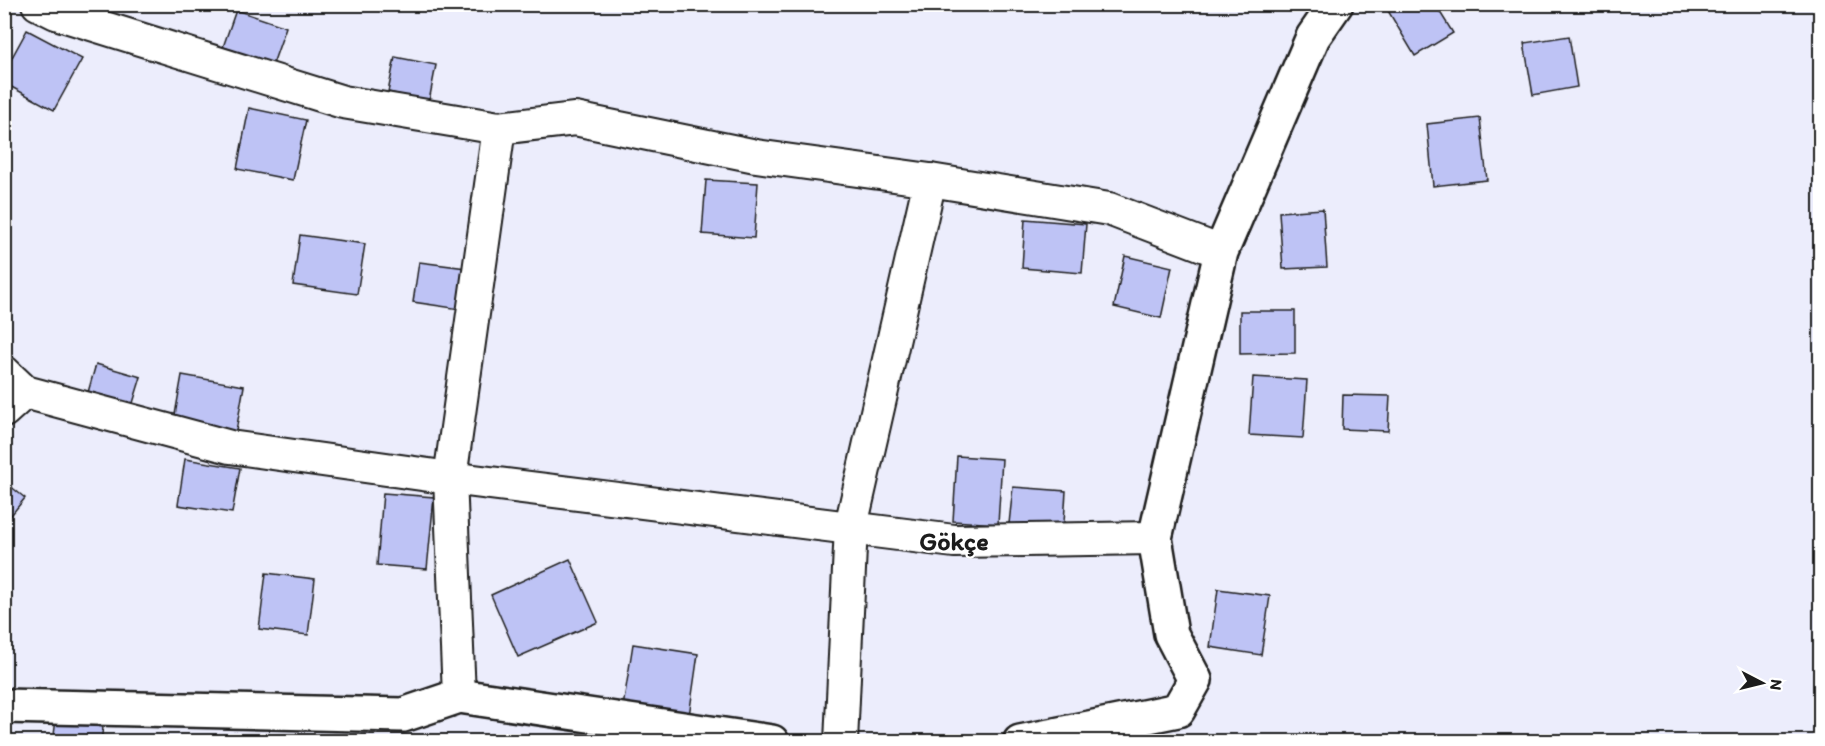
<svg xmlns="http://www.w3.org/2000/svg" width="1825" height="746" viewBox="0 0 1825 746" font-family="Itim,sans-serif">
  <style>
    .building { fill: #bec3f5; stroke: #1c1c1c; stroke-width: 1.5 }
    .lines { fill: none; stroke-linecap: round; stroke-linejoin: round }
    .minor-casing { stroke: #1c1c1c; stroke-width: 36 }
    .tertiary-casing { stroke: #1c1c1c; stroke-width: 38 }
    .minor { stroke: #fff; stroke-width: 32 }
    .tertiary { stroke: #fff; stroke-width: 33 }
    .labels { text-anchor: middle; stroke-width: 4.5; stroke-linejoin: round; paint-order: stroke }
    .quarter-label { font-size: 26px; font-weight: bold; fill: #1c1c1c; stroke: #fff }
  </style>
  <rect width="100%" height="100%" fill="#ecedfc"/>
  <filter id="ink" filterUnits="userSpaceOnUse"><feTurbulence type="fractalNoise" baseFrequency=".0167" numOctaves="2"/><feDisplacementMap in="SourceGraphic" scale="12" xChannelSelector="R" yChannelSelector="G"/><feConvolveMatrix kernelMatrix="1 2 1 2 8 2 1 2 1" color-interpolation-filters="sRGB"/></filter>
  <g filter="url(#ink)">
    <!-- building -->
    <g class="building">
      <polygon points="1384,4 1435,4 1453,33 1415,56"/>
      <polygon points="236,10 286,27 273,64 223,47"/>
      <polygon points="27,30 82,59 54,110 4,83 4,72"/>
      <polygon points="1569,36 1577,87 1533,95 1524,43"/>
      <polygon points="395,57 436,65 429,101 388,92"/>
      <polygon points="249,108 306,120 293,180 237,169"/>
      <polygon points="1480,118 1487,180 1433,186 1427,124"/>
      <polygon points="706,180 758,183 754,238 702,234"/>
      <polygon points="1323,209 1327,267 1283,269 1279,212"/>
      <polygon points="1025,219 1086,224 1082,273 1022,268"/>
      <polygon points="300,235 365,244 357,294 293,285"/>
      <polygon points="1125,256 1172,267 1161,318 1114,307"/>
      <polygon points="419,262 466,268 460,309 413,302"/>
      <polygon points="1240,311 1295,311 1295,353 1240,354"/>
      <polygon points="96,364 141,377 129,416 85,403"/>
      <polygon points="182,375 244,386 235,437 173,426"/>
      <polygon points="1253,377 1307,380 1303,438 1249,435"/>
      <polygon points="1343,395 1390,396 1388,431 1342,429"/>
      <polygon points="957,456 1002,459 998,524 953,521"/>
      <polygon points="185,459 240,468 232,513 178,505"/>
      <polygon points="4,481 25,498 4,524"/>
      <polygon points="1013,487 1066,491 1063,538 1008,533"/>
      <polygon points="383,493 434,497 427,569 377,565"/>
      <polygon points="570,559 598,622 518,657 491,595"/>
      <polygon points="266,573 315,579 308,635 259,629"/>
      <polygon points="1218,589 1270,596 1261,655 1210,647"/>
      <polygon points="633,644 698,654 689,716 623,707"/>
      <polygon points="56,720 103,727 101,742 53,742"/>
      <polygon points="617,731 659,742 615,742"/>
    </g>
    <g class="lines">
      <!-- minor casing -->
      <g class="minor-casing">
        <g id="minor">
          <polyline points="38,4 56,13 343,102 499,128 575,119 756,156 930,180 1109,209 1221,252"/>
          <polyline points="4,372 25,392 230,447 450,478 954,541 1155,538"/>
          <polyline points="4,411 25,392"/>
          <polyline points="459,696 450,478 499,128"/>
          <polyline points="841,742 851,526 930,180"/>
        </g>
      </g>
      <!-- tertiary casing -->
      <g class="tertiary-casing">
        <g id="tertiary">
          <polyline points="4,706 403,715 459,696 772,742"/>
          <polyline points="1020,742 1178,710 1195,680 1171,634 1155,538 1221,252 1313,37 1336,4"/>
        </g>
      </g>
      <!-- minor -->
      <use href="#minor" class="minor"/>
      <!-- tertiary -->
      <use href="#tertiary" class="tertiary"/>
    </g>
  </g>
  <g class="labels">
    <!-- quarter labels -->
    <g class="quarter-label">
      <text x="954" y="550">Gökçe</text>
    </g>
  </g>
  <!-- margin -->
  <rect width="1825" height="746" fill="none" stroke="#fff" stroke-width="24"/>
  <rect x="12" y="12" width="1801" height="722" fill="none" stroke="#1c1c1c" stroke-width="2" filter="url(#ink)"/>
  <!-- north arrow -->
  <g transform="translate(1762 683) rotate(97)" stroke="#ffffff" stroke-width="4.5" paint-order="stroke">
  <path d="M0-4.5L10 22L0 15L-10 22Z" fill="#1c1c1c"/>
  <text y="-9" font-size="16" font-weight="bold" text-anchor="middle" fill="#1c1c1c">N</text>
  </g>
</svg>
